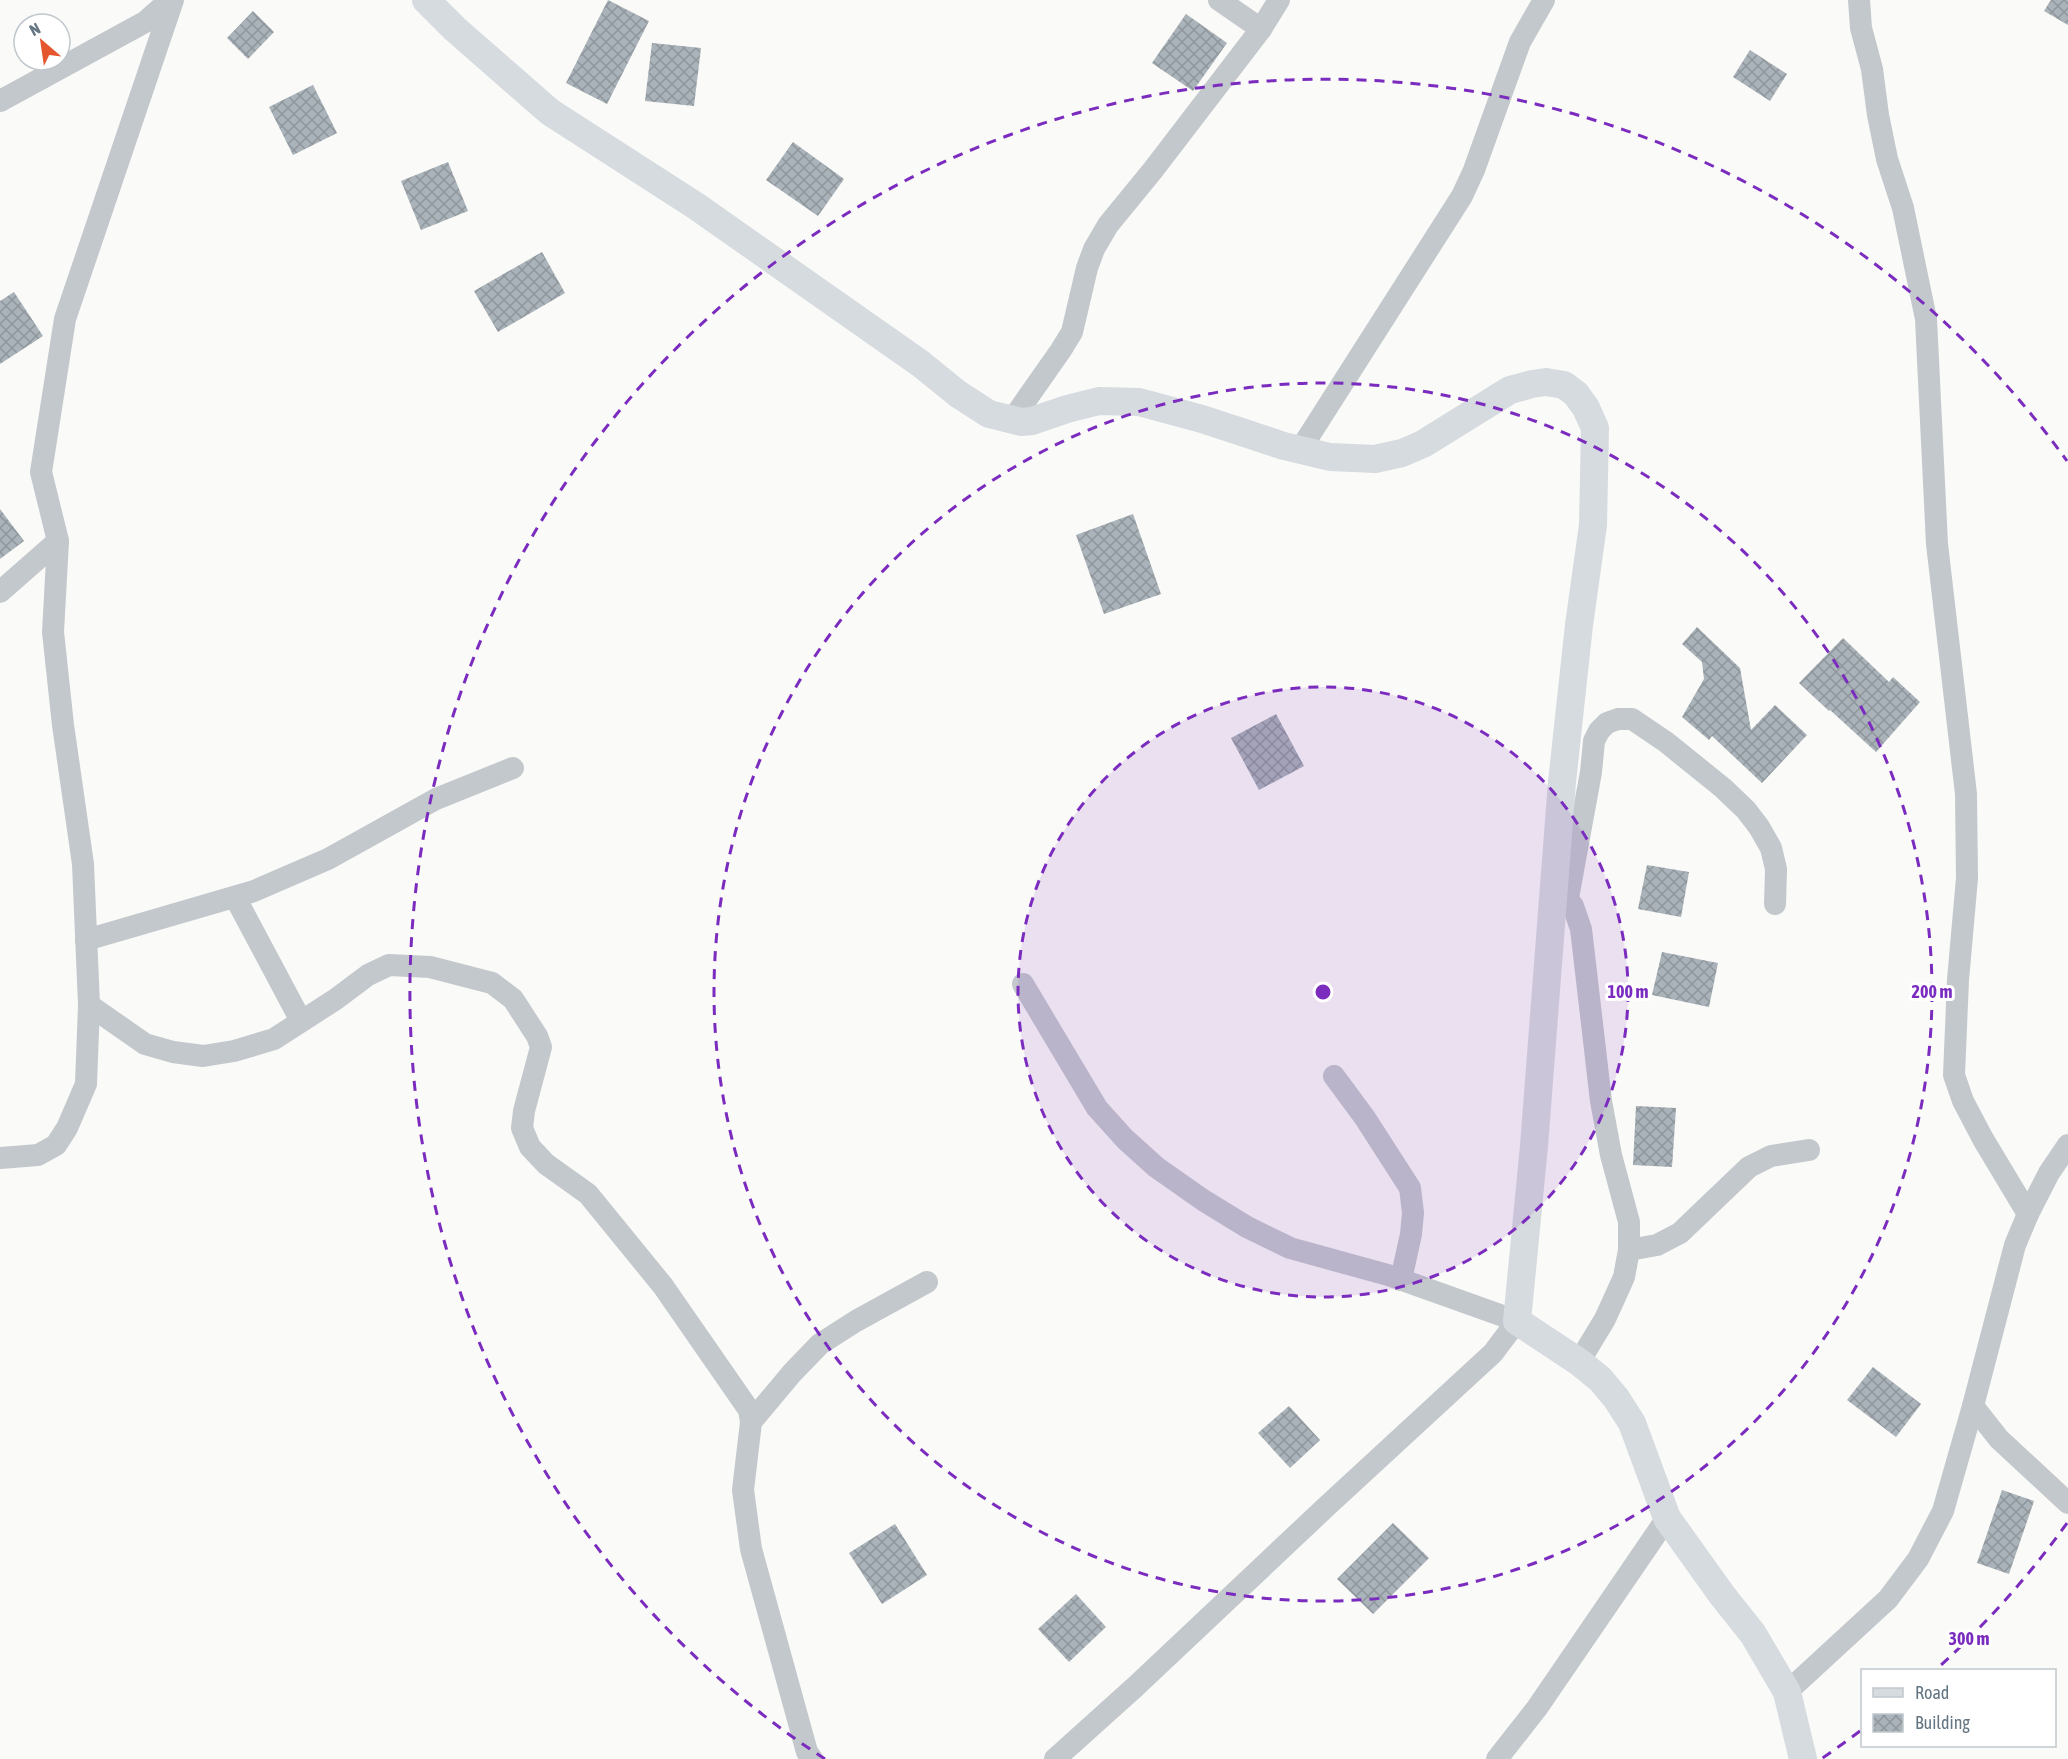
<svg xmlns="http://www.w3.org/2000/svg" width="2068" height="1759" viewBox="0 0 2068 1759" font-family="'Asap Condensed',sans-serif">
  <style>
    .building { fill: url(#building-cross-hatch) }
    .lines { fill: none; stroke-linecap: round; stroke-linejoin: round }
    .minor { stroke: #c3c8cc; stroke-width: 22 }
    .major { stroke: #d6dbdf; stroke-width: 28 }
    .ring { fill: none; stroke: #7b2cbf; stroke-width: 3; stroke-dasharray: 10 8 }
    .centre { fill: #7b2cbf; stroke: #fff; stroke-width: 3 }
    .ring-label { font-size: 18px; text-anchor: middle; font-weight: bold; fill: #7b2cbf; stroke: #fff; stroke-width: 6; stroke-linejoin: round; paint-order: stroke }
  </style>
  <defs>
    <pattern id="building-cross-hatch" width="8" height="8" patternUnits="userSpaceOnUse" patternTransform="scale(1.5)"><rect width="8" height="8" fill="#aab3b9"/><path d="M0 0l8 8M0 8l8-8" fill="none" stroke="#8e969c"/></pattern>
  </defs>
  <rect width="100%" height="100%" fill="#fafaf8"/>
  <!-- building -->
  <g class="building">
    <polygon points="608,0 649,21 607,104 566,83"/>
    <polygon points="2051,0 2068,0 2068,25 2044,11"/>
    <polygon points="253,11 274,32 248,59 227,38"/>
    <polygon points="1186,14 1227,43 1193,91 1152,63"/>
    <polygon points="652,43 701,48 694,106 645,101"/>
    <polygon points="1750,50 1787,74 1770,101 1733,77"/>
    <polygon points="313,85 337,133 293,155 269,107"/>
    <polygon points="793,142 844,179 818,216 766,180"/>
    <polygon points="448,162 468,211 421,230 401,181"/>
    <polygon points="542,252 565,293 498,332 474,291"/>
    <polygon points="14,292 43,336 0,364 0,301"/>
    <polygon points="0,509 24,541 0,559"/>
    <polygon points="1133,514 1161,594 1104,614 1076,535"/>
    <polygon points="1697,627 1740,668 1751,730 1775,705 1807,735 1762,783 1712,736 1709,740 1682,717 1704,679 1702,662 1682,644"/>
    <polygon points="1843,638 1889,682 1893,677 1920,702 1876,752 1830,710 1829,711 1799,683"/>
    <polygon points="1276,714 1304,766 1259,790 1231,738"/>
    <polygon points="1647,865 1689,872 1681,917 1638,909"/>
    <polygon points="1662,952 1718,963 1709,1007 1652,995"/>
    <polygon points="1636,1106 1676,1108 1672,1167 1633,1165"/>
    <polygon points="1873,1367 1921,1404 1896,1437 1847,1400"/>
    <polygon points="1289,1406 1320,1440 1290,1468 1258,1433"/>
    <polygon points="2002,1490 2034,1501 2009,1574 1977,1563"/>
    <polygon points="1393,1523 1429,1558 1373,1614 1337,1579"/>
    <polygon points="895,1524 927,1575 882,1604 849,1553"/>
    <polygon points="1076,1594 1106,1627 1069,1662 1038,1629"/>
  </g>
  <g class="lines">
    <!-- minor -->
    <g class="minor">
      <polyline points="1219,0 1261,29"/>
      <polyline points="1859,0 1861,28 1872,69 1878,115 1887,159 1903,208 1926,319 1937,544 1966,794 1967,878 1958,980 1954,1075 1963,1101 1983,1139 2028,1214"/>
      <polyline points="0,101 145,22 170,0"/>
      <polyline points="1012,420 1061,350 1072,332 1087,268 1094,249 1108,225 1153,170 1261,29 1279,0"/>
      <polyline points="1300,450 1462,196 1474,170 1520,42 1544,0"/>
      <polyline points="0,592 58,541"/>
      <polyline points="1554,883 1573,906 1581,929 1601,1101 1611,1155 1629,1222 1629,1250 1624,1277 1615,1297 1605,1319 1579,1362"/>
      <polyline points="235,897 301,1021"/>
      <polyline points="1568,898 1591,772 1594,741 1599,731 1607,723 1618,719 1632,719 1666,742 1723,788 1746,810 1759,827 1771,848 1776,869 1775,904"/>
      <polyline points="86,940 254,891 328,859 436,799 513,768"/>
      <polyline points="1023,984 1097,1108 1125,1139 1156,1167 1203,1200 1247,1227 1290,1248 1388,1275 1517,1321 1493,1353 1327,1506 1135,1687 1055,1759"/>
      <polyline points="89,1005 145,1044 173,1052 203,1056 234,1051 274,1039 336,999 368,975 389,965 430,967 492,983 513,999 537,1036 541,1047 524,1111 522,1128 530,1147 546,1164 588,1194 663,1286 749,1410 751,1422 743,1490 751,1549 807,1752 812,1759"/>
      <polyline points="1334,1076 1365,1118 1410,1188 1413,1213 1411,1234 1401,1280"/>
      <polyline points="0,1158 38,1155 56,1145 67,1128 86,1084 89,1005 83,864 63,725 53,632 58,541 41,472 65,319 173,0"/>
      <polyline points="1629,1250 1657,1245 1680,1233 1749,1167 1771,1156 1809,1150"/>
      <polyline points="1973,1406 1999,1439 2068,1503"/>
      <polyline points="751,1422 792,1373 820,1344 856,1321 927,1282"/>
      <polyline points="1787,1692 1888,1599 1918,1559 1943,1511 1973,1406 2015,1245 2028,1214 2049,1173 2068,1145"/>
      <polyline points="1497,1759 1537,1708 1667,1518"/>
    </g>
    <!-- major -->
    <polyline class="major" points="426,0 455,29 550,112 696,206 921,364 958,394 989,414 1021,422 1032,421 1067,409 1099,401 1139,402 1202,419 1284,446 1330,457 1375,459 1402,453 1423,444 1510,390 1532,384 1546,382 1564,385 1576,394 1586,408 1595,428 1593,525 1579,625 1562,782 1534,1146 1517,1321 1579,1362 1600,1379 1616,1398 1632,1423 1667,1518 1722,1595 1753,1634 1787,1692 1803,1759"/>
  </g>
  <!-- distance rings -->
  <circle cx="1323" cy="992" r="305" fill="#7b2cbf" fill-opacity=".12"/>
  <g class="ring">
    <circle cx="1323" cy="992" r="305"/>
    <circle cx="1323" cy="992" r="609"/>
    <path d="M2067 1523A914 914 0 0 1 1940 1666M1860 1731A914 914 0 0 1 1821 1759M825 1759A914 914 0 1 1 2067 461"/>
  </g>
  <circle cx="1323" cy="992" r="9" class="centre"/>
  <g class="ring-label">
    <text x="1628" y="998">100 m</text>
    <text x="1932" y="998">200 m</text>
    <text x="1969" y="1645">300 m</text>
  </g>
  <!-- legend -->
  <rect x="1861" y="1669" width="195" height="78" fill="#ffffff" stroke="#c1c8cd" stroke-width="1.5"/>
  <rect x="1873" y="1688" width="30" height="9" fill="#d6dbdf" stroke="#c1c8cd" stroke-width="1.5"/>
  <text x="1915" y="1699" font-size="18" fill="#657683">Road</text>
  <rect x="1873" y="1714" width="30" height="18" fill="url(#building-cross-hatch)" stroke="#c1c8cd" stroke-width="1.5"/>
  <text x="1915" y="1729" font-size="18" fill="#657683">Building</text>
  <!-- north arrow -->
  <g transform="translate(42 42) rotate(331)"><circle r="28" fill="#ffffff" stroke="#c1c8cd" stroke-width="1.5"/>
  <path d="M0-4.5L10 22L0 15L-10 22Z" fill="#e4572e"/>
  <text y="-9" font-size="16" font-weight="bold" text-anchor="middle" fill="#657683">N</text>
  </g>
</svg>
